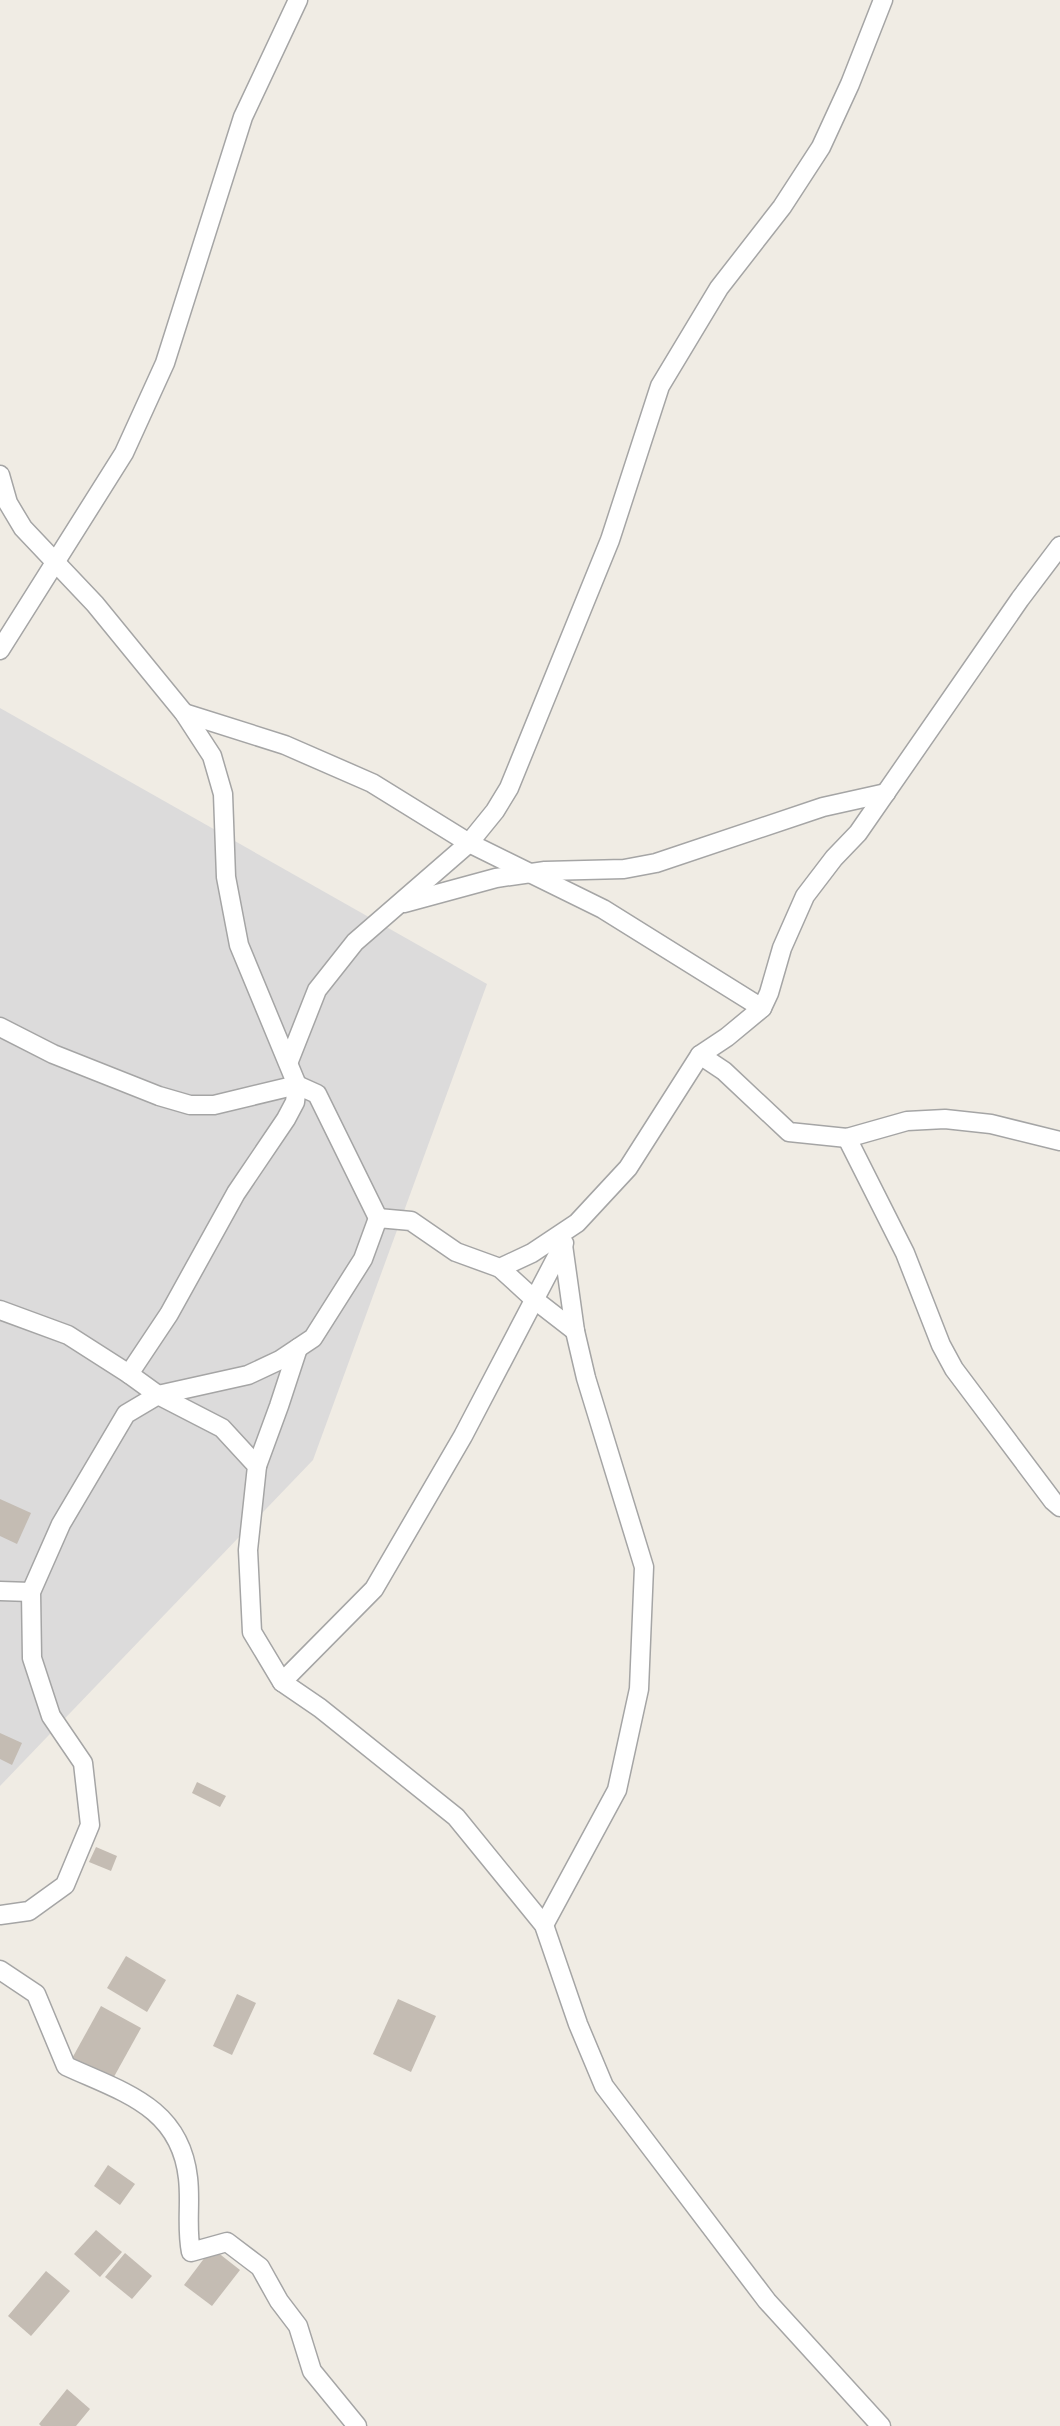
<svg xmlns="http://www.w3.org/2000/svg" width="1060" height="2426" viewBox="0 0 1060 2426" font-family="Raleway,sans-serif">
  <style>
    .residential { fill: #dcdbdb }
    .building { fill: #c4bcb3 }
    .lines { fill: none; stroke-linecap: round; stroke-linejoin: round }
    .street-casing { stroke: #a5a5a5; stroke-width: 21 }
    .street { stroke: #fff; stroke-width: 18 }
  </style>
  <rect width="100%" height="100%" fill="#f0ece4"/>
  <!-- residential -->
  <polygon class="residential" points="0,708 487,984 313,1460 0,1786"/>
  <!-- building -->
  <g class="building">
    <polygon points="0,1499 31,1513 17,1544 0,1536"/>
    <polygon points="0,1733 22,1743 12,1765 0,1759"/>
    <polygon points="197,1782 226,1796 220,1807 192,1793"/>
    <polygon points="96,1847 117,1856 111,1871 89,1862"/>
    <polygon points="126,1956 166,1980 147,2012 107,1988"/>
    <polygon points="237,1994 256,2003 232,2055 213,2046"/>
    <polygon points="398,1999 436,2016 411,2072 373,2054"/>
    <polygon points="101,2006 141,2028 110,2084 70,2062"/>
    <polygon points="108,2165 135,2184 120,2205 94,2186"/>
    <polygon points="96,2230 122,2252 100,2277 74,2254"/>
    <polygon points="212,2248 240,2270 212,2306 184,2285"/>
    <polygon points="125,2253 152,2276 132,2299 105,2277"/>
    <polygon points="46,2271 70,2291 31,2336 8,2316"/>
    <polygon points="67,2389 90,2409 76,2426 41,2426 39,2424"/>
  </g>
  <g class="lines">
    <!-- street casing -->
    <g class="street-casing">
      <g id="street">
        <polyline points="0,475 8,503 23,528 95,604 184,713 212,756 223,794 226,877 239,945 297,1085 295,1102 286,1119 236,1193 169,1314 129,1374"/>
        <polyline points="0,650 124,453 165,363 243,117 298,0"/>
        <polyline points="184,713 285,745 372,783 469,843 603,909 762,1008"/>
        <polyline points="404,903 496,878 545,871 624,869 656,863 823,807 886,793"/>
        <polyline points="0,1027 53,1054 159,1096 190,1105 214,1105 297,1085 317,1094 378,1218"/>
        <polyline points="700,1055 724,1071 789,1132 847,1138 907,1121 945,1119 991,1124 1060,1141"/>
        <polyline points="289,1061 317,990 355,942 469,843 495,811 509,788 610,540 660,386 719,288 782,207 821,147 850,84 883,0"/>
        <polyline points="847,1138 905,1253 941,1345 954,1369 1053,1501 1060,1507"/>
        <polyline points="500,1268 535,1300 575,1331"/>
        <polyline points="0,1310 68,1335 129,1374 158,1395 222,1428 257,1466 248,1550 252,1632 282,1682 320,1708 456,1817 544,1925 578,2024 604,2086 767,2301 881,2426"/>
        <polyline points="257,1466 279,1406 298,1348"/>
        <polyline points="0,1591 31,1592"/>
        <polyline points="282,1682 374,1589 463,1436 564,1243"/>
        <polyline points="0,1915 29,1911 65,1885 90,1825 83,1763 51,1716 32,1658 31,1592 61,1524 126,1414 158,1395 248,1375 280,1360 313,1338 363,1259 378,1218 411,1221 456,1252 500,1268 532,1253 577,1223 628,1168 700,1055 727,1037 762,1008 769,993 782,948 805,896 834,858 858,833 1020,599 1060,546"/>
        <polyline points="544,1925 617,1790 639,1689 644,1567 586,1378 575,1331 563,1245"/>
        <path d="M0,1970L36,1994L66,2066C122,2092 180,2106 188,2178C191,2203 186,2227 191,2252L227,2242L260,2267L279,2301L298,2326L312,2371L357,2426"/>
      </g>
    </g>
    <!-- street -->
    <use href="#street" class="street"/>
  </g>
</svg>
